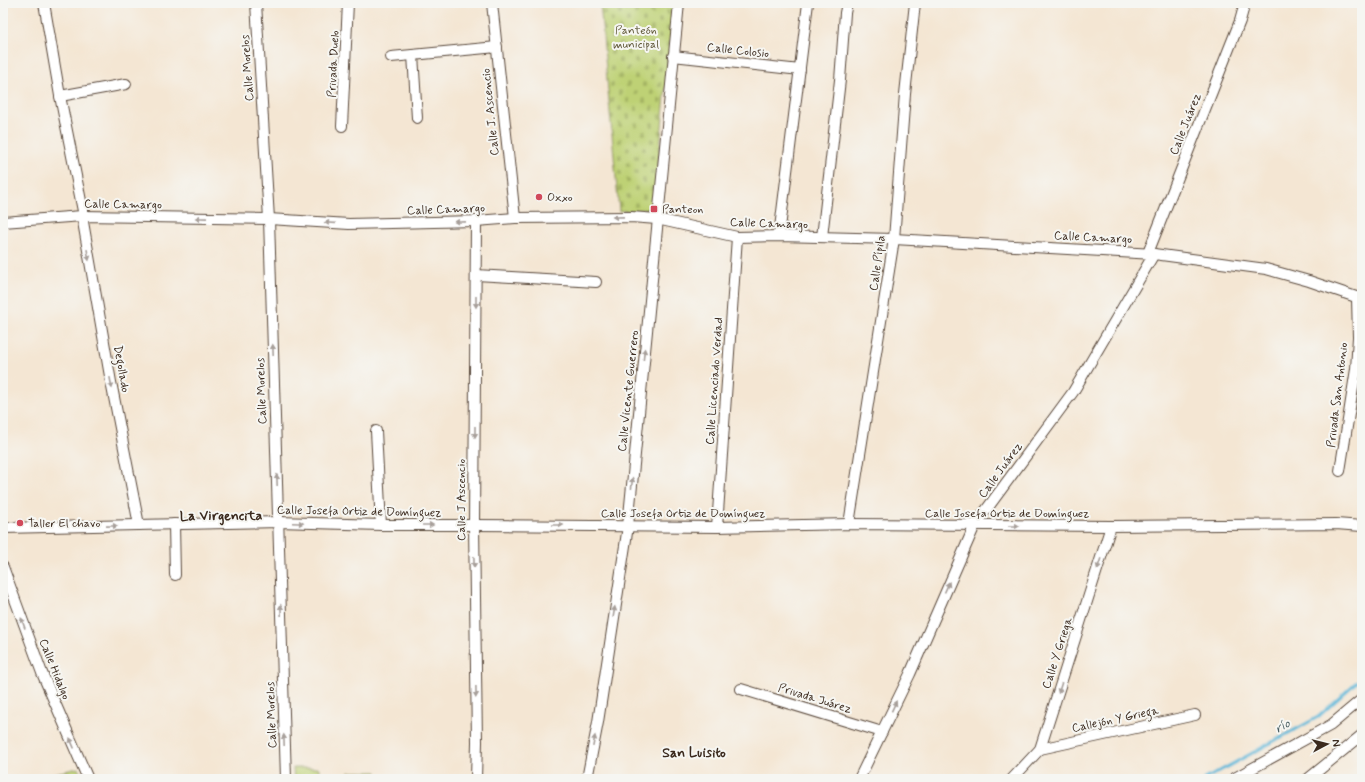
<svg xmlns="http://www.w3.org/2000/svg" width="1365" height="782" viewBox="0 0 1365 782" font-family="Mynerve,sans-serif">
  <style>
    .green { fill: #bed174; stroke: #7c7e49 }
    .cemetery { fill: url(#cemetery-stones); stroke: #7c7e49 }
    .lines { fill: none; stroke-linecap: round; stroke-linejoin: round }
    .stream { stroke: #59b5d7; stroke-width: 3 }
    .street-casing { stroke: #574639; stroke-width: 12 }
    .street { stroke: #fff; stroke-width: 10 }
    .oneway { fill: #a79f9a }
    .poi-dot { fill: #d1495b; stroke: #f6f6f2; stroke-width: 1.5 }
    .labels { text-anchor: middle; stroke-width: 4; stroke-linejoin: round; paint-order: stroke }
    .park-label { font-size: 12px; fill: #5c5434; stroke: #f6f6f2 }
    .street-label { font-size: 12px; fill: #3b2a1e; stroke: #f6f6f2 }
    .poi-label { font-size: 12px; fill: #3b2a1e; stroke: #f6f6f2; text-anchor: start }
    .water-label { font-size: 13px; font-style: italic; fill: #465b5f; stroke: #f6f6f2 }
    .quarter-label { font-size: 14px; font-weight: bold; fill: #3b2a1e; stroke: #f6f6f2 }
  </style>
  <defs>
    <pattern id="cemetery-stones" width="16" height="16" patternUnits="userSpaceOnUse"><rect width="16" height="16" fill="#bed174"/><path d="M2 7V4a2 2 0 0 1 4 0v3zM10 15v-3a2 2 0 0 1 4 0v3z" fill="#a4b464"/></pattern>
  </defs>
  <rect width="100%" height="100%" fill="#f6f6f2"/>
  <filter id="ink" filterUnits="userSpaceOnUse"><feTurbulence type="fractalNoise" baseFrequency=".025" numOctaves="2"/><feDisplacementMap in="SourceGraphic" scale="8" xChannelSelector="R" yChannelSelector="G"/><feConvolveMatrix kernelMatrix="1 2 1 2 8 2 1 2 1" color-interpolation-filters="sRGB"/></filter>
  <filter id="wash" filterUnits="userSpaceOnUse"><feTurbulence type="fractalNoise" baseFrequency=".012" numOctaves="4" result="noise"/><feDisplacementMap in="SourceGraphic" scale="16" xChannelSelector="R" yChannelSelector="G"/><feGaussianBlur stdDeviation="0.9" result="paint"/><feColorMatrix in="noise" values="0 0 0 0 0 0 0 0 0 0 0 0 0 0 0 0 0 1.4 0 .05"/><feComposite in="paint" operator="in"/></filter>
  <g filter="url(#wash)">
    <rect width="100%" height="100%" fill="#f4e6d3"/>
    <!-- green -->
    <g class="green">
      <polygon points="78,768 83,779 33,779 33,778"/>
      <polygon points="293,768 319,768 319,778 326,778 326,779 294,779"/>
      <polygon points="349,772 377,772 377,779 343,779 349,778"/>
    </g>
    <!-- cemetery -->
    <polygon class="cemetery" points="600,3 674,3 654,209 619,211"/>
    <g class="lines">
      <!-- stream -->
      <polyline class="stream" points="1205,779 1318,717 1362,677"/>
    </g>
  </g>
  <g filter="url(#ink)">
    <g class="lines">
      <!-- street casing -->
      <g class="street-casing">
        <g id="street">
          <polyline points="44,3 60,96 84,216"/>
          <polyline points="256,3 269,219 286,779"/>
          <polyline points="492,3 515,218"/>
          <polyline points="413,55 417,118"/>
          <polyline points="673,56 800,70"/>
          <polyline points="391,57 497,47"/>
          <polyline points="60,96 126,84"/>
          <polyline points="342,126 348,3"/>
          <polyline points="82,216 111,382 139,525"/>
          <polyline points="3,222 82,216 269,219 349,224 476,221 515,218 631,217 657,219 737,237 779,236 894,239 1154,254 1266,269 1309,281 1362,299"/>
          <polyline points="779,236 808,3"/>
          <polyline points="822,237 840,80 845,13 847,3"/>
          <polyline points="1148,253 1240,21 1245,3"/>
          <polyline points="476,275 596,282"/>
          <polyline points="376,431 381,525"/>
          <polyline points="1340,471 1356,369 1358,337 1357,297"/>
          <polyline points="174,524 175,575"/>
          <polyline points="849,524 894,239 905,94 915,3"/>
          <polyline points="717,527 737,237"/>
          <polyline points="3,528 278,522 381,525 474,525 717,527 849,524 1111,526 1336,524 1362,526"/>
          <polyline points="3,567 42,673 88,779"/>
          <polyline points="741,689 882,732"/>
          <polyline points="1040,749 1195,715"/>
          <polyline points="476,779 477,742 474,525 476,221"/>
          <polyline points="587,779 598,722 628,526 679,3"/>
          <polyline points="859,779 910,674 975,525 1073,392 1154,254"/>
          <polyline points="1012,779 1040,749 1111,526"/>
          <polyline points="1233,779 1331,725 1362,699"/>
          <polyline points="1308,779 1362,735"/>
        </g>
      </g>
      <!-- street -->
      <use href="#street" class="street"/>
    </g>
    <!-- one-way arrows -->
    <defs><path id="oneway-solid" d="M-6-.8H1V-3.2L6.5 0L1 3.2V.8H-6Z"/></defs>
    <g class="oneway">
      <use href="#oneway-solid" transform="translate(618 217) rotate(179)"/>
      <use href="#oneway-solid" transform="translate(201 218) rotate(-179)"/>
      <use href="#oneway-solid" transform="translate(460 222) rotate(179)"/>
      <use href="#oneway-solid" transform="translate(330 223) rotate(-176)"/>
      <use href="#oneway-solid" transform="translate(88 255) rotate(80)"/>
      <use href="#oneway-solid" transform="translate(476 302) rotate(90)"/>
      <use href="#oneway-solid" transform="translate(273 350) rotate(-92)"/>
      <use href="#oneway-solid" transform="translate(644 354) rotate(-84)"/>
      <use href="#oneway-solid" transform="translate(111 383) rotate(79)"/>
      <use href="#oneway-solid" transform="translate(475 432) rotate(90)"/>
      <use href="#oneway-solid" transform="translate(277 480) rotate(-92)"/>
      <use href="#oneway-solid" transform="translate(632 483) rotate(-84)"/>
      <use href="#oneway-solid" transform="translate(298 523) rotate(2)"/>
      <use href="#oneway-solid" transform="translate(428 525)"/>
      <use href="#oneway-solid" transform="translate(558 525)"/>
      <use href="#oneway-solid" transform="translate(112 526) rotate(-1)"/>
      <use href="#oneway-solid" transform="translate(1014 526)"/>
      <use href="#oneway-solid" transform="translate(474 562) rotate(89)"/>
      <use href="#oneway-solid" transform="translate(1099 564) rotate(108)"/>
      <use href="#oneway-solid" transform="translate(947 587) rotate(-66)"/>
      <use href="#oneway-solid" transform="translate(281 610) rotate(-92)"/>
      <use href="#oneway-solid" transform="translate(614 612) rotate(-81)"/>
      <use href="#oneway-solid" transform="translate(23 623) rotate(-110)"/>
      <use href="#oneway-solid" transform="translate(1060 688) rotate(108)"/>
      <use href="#oneway-solid" transform="translate(476 692) rotate(89)"/>
      <use href="#oneway-solid" transform="translate(894 706) rotate(-65)"/>
      <use href="#oneway-solid" transform="translate(284 740) rotate(-92)"/>
      <use href="#oneway-solid" transform="translate(594 741) rotate(-79)"/>
      <use href="#oneway-solid" transform="translate(72 743) rotate(-113)"/>
    </g>
  </g>
  <!-- markers -->
  <g class="poi-dot">
    <circle cx="539" cy="197" r="4"/>
    <rect x="650" y="205" width="8" height="8" rx="2"/>
    <circle cx="20" cy="523" r="4"/>
  </g>
  <g class="labels">
    <!-- park labels -->
    <g class="park-label">
      <text x="636" y="34">Panteón<tspan x="636" dy="14">municipal</tspan></text>
    </g>
    <!-- street labels -->
    <g class="street-label">
      <text transform="translate(738 50) rotate(6)" y="4">Calle Colosio</text>
      <text transform="translate(333 64) rotate(-87)" y="4">Privada Duelo</text>
      <text transform="translate(247 68) rotate(-94)" y="4">Calle Morelos</text>
      <text transform="translate(490 112) rotate(-96)" y="4">Calle J. Ascencio</text>
      <text transform="translate(1185 124) rotate(-68)" y="4">Calle Juárez</text>
      <text transform="translate(123 204) rotate(1)" y="4">Calle Camargo</text>
      <text transform="translate(446 209) rotate(-2)" y="4">Calle Camargo</text>
      <text transform="translate(769 223) rotate(2)" y="4">Calle Camargo</text>
      <text transform="translate(1093 237) rotate(3)" y="4">Calle Camargo</text>
      <text transform="translate(877 263) rotate(-82)" y="4">Calle Pípila</text>
      <text transform="translate(122 369) rotate(80)" y="4">Degollado</text>
      <text transform="translate(714 381) rotate(-86)" y="4">Calle Licenciado Verdad</text>
      <text transform="translate(261 391) rotate(-92)" y="4">Calle Morelos</text>
      <text transform="translate(628 391) rotate(-84)" y="4">Calle Vicente Guerrero</text>
      <text transform="translate(1337 395) rotate(-83)" y="4">Privada San Antonio</text>
      <text transform="translate(1000 470) rotate(-54)" y="4">Calle Juárez</text>
      <text transform="translate(461 500) rotate(-90)" y="4">Calle J Ascencio</text>
      <text transform="translate(359 511) rotate(1)" y="4">Calle Josefa Ortiz de Domínguez</text>
      <text x="683" y="517">Calle Josefa Ortiz de Domínguez</text>
      <text x="1007" y="517">Calle Josefa Ortiz de Domínguez</text>
      <text transform="translate(1057 653) rotate(-72)" y="4">Calle Y Griega</text>
      <text transform="translate(55 669) rotate(68)" y="4">Calle Hidalgo</text>
      <text transform="translate(815 698) rotate(17)" y="4">Privada Juárez</text>
      <text transform="translate(271 715) rotate(-92)" y="4">Calle Morelos</text>
      <text transform="translate(1115 719) rotate(-12)" y="4">Callejón Y Griega</text>
    </g>
    <!-- poi labels -->
    <g class="poi-label">
      <text x="547" y="201">Oxxo</text>
      <text x="662" y="213">Panteon</text>
      <text x="28" y="527">Taller El chavo</text>
    </g>
    <!-- water labels -->
    <g class="water-label">
      <text transform="translate(1282 725) rotate(-29)" y="5">río</text>
    </g>
    <!-- quarter labels -->
    <g class="quarter-label">
      <text x="221" y="520">La Virgencita</text>
      <text x="694" y="757">San Luisito</text>
    </g>
  </g>
  <!-- margin -->
  <rect width="1365" height="782" fill="none" stroke="#f6f6f2" stroke-width="16"/>
  <!-- north arrow -->
  <g transform="translate(1327 744) rotate(83)" stroke="#f6f6f2" stroke-width="3" paint-order="stroke">
  <path d="M0-3L7 15L0 10L-7 15Z" fill="#3b2a1e"/>
  <text y="-6" font-size="11" font-weight="bold" text-anchor="middle" fill="#3b2a1e">N</text>
  </g>
</svg>
